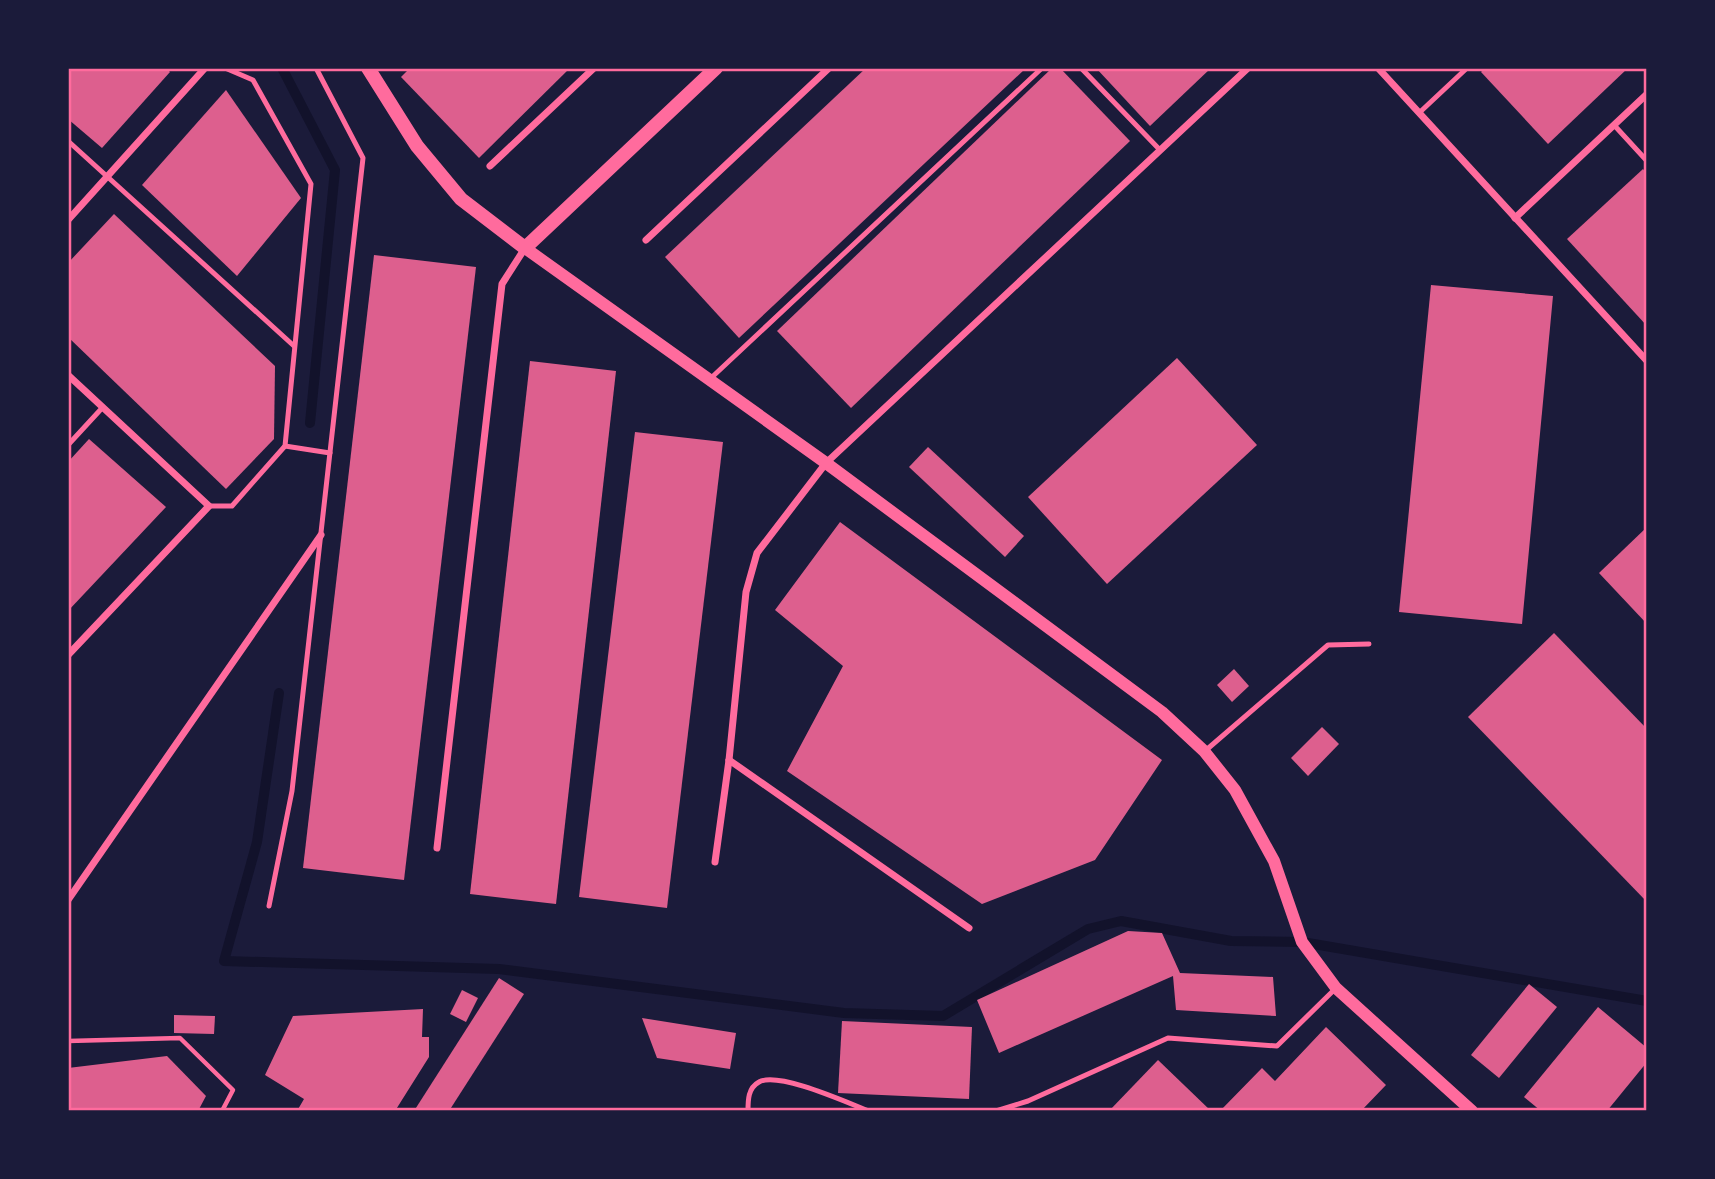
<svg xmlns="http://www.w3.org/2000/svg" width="1715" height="1179" viewBox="0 0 1715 1179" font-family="Mulish,sans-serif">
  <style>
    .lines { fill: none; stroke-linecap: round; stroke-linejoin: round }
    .stream { stroke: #12122b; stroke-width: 10 }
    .building { fill: #dd5f8e }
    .path { stroke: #ff6b9d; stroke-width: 4.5 }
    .service { stroke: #ff6b9d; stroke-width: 5 }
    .minor { stroke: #ff6b9d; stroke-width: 7 }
    .tertiary { stroke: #ff6b9d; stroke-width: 12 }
    .secondary { stroke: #ff6b9d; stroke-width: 14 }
    .neatline { fill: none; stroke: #ff6b9d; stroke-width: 2.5 }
  </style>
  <rect width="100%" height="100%" fill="#1b1b3a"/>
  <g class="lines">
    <!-- stream -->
    <g class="stream">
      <polyline points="282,68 335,170 310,423"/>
      <polyline points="279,693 257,842 224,961 499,969 844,1013 943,1016 1088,929 1121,921 1231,941 1302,942 1647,1001"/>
    </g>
  </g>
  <!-- building -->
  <g class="building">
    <polygon points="68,68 166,68 170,72 102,148 68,119"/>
    <polygon points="410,68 570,68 479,158 401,77"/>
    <polygon points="866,68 1026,68 739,338 665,257"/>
    <polygon points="1052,68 1060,68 1130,141 851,408 777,331"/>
    <polygon points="1096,68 1211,68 1150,126"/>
    <polygon points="1485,68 1628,68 1548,144 1481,72"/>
    <polygon points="226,90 301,198 237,276 142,185"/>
    <polygon points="1643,169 1647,174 1647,326 1567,239"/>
    <polygon points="114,214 275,366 274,439 226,489 68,337 68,263"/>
    <polygon points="374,255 476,267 404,880 303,868"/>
    <polygon points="1431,285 1553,296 1522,624 1399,612"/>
    <polygon points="1177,358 1257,445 1107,584 1028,497"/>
    <polygon points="530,361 616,371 556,904 470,894"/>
    <polygon points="635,432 723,442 667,908 579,897"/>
    <polygon points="89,439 166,507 68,611 68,462"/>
    <polygon points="928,447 1024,536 1005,557 909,467"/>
    <polygon points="840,522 1162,760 1095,860 982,904 787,771 843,666 775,610"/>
    <polygon points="1647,527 1647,624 1599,573"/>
    <polygon points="1554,633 1647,729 1647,902 1468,717"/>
    <polygon points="1234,669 1249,686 1232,702 1217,685"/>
    <polygon points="1322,727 1339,744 1308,776 1291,758"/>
    <polygon points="1128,931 1162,933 1180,973 1273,977 1276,1016 1176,1010 1173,976 999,1053 977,1000"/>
    <polygon points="499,978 524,994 449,1111 414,1111"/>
    <polygon points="1529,984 1557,1007 1499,1078 1471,1055"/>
    <polygon points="462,990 478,998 466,1022 450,1014"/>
    <polygon points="1598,1007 1647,1048 1647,1062 1607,1111 1541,1111 1524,1097"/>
    <polygon points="423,1009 422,1037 429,1037 429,1057 395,1111 297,1111 304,1099 265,1075 293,1016"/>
    <polygon points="174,1015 215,1016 214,1034 174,1033"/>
    <polygon points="642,1018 736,1033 730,1069 657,1058"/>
    <polygon points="842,1021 972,1027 969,1099 838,1093"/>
    <polygon points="1326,1027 1386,1085 1361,1111 1220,1111 1262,1068 1275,1081"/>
    <polygon points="167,1056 206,1096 198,1111 68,1111 68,1068"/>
    <polygon points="1158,1060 1211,1111 1109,1111"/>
  </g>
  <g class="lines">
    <!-- path -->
    <polyline class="path" points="68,1041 180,1038 233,1090 222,1111"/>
    <!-- service -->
    <g class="service">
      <polyline points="1081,68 1160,150"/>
      <polyline points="1419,113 1467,68"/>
      <polyline points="1614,125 1647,161"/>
      <polyline points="68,141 294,346"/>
      <polyline points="710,379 1042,68"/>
      <polyline points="68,445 103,407"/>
      <polyline points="285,446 330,453"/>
      <polyline points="209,506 232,506 285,446 311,184 253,80 225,68"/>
      <polyline points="1205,751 1328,645 1369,644"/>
      <polyline points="269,906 292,791 363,158 316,68"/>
      <path d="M748,1111C748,1100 748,1088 759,1082C778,1071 848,1103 869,1111"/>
      <polyline points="996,1111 1028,1101 1168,1038 1277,1046 1336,988"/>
    </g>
    <!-- minor -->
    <g class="minor">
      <polyline points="1378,68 1647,361"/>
      <polyline points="490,166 594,68"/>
      <polyline points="1515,218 1647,94"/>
      <polyline points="68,220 205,68"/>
      <polyline points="646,240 829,68"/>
      <polyline points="68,375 209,506 68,655"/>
      <polyline points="729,760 969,928"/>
      <polyline points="437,848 502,284 525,248"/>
      <polyline points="715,862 729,760 746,592 757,553 826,463 1248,68"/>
      <polyline points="68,900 321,535"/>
    </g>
    <!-- tertiary -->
    <polyline class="tertiary" points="525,248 826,463 1162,712 1204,751 1235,790 1274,861 1302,942 1336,988 1472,1111"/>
    <!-- secondary -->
    <polyline class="secondary" points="368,68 417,146 461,199 525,248 716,68"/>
  </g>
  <!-- border -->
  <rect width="1715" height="1179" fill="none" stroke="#1b1b3a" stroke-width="140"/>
  <rect x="70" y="70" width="1575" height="1039" class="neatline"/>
</svg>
